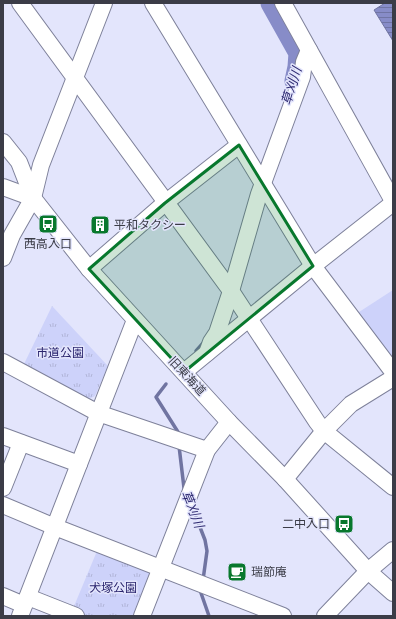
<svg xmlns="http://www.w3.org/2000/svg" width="396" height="619" viewBox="0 0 396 619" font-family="'Titillium Web','Noto Sans JP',sans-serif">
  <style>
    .park { fill: url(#park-tufts) }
    .garden { fill: #cdd2fa }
    .water { fill: url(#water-rules); stroke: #7074a1 }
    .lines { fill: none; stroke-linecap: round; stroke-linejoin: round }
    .stream { stroke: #7074a1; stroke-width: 3.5 }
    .river { stroke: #878cc8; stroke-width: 21 }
    .minor-casing { stroke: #7e819a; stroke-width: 18 }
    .minor { stroke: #fff; stroke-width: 16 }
    .marked { fill: #08782d; fill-opacity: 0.2; stroke: #08782d; stroke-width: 3; stroke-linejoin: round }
    .labels { text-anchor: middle; stroke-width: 3; stroke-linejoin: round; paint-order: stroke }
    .poi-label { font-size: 12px; fill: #3b3c47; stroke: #e3e5fc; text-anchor: start }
    .park-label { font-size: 12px; fill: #2a256d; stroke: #e3e5fc }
    .street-label { font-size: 12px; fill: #3b3c47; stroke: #e3e5fc }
    .water-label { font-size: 13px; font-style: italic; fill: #2d2971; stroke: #e3e5fc }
  </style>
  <defs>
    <pattern id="park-tufts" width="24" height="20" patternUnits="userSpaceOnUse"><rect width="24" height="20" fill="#cdd2fa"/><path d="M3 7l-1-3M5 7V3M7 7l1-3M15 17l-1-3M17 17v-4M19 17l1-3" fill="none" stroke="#b1b5d8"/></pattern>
    <pattern id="water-rules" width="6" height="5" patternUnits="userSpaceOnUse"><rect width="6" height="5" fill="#878cc8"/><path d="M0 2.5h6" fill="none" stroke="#7074a4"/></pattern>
  </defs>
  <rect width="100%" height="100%" fill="#e3e5fc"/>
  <!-- park -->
  <g class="park">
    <polygon points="52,306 108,366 95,396 89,399 24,364"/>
    <polygon points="97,551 150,572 152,578 136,616 85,616 72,611"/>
  </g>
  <!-- garden -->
  <polygon class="garden" points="393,290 393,362 356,314"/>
  <!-- water -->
  <polygon class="water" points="385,3 393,3 393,41 374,10"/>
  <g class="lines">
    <!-- stream -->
    <g class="stream">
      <polyline points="196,351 204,342"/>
      <polyline points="166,384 156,397 178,432 178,436"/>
      <polyline points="179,446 184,488 185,491"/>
      <polyline points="191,504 205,540 207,551 203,580"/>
      <polyline points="201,589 201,593 209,616"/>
    </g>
    <!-- river -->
    <polyline class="river" points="271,3 299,53 298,67 295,81"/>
    <!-- minor casing -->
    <g class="minor-casing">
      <g id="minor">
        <polyline points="20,3 231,291 317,422 324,431 393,487"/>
        <polyline points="153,3 313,266 393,372"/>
        <polyline points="283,3 393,201"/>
        <polyline points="3,142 19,162 33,198 89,269 229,422 285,479 368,571 393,593"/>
        <polyline points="3,187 33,198"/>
        <polyline points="3,258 12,235 33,198 41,165 104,3"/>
        <polyline points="89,269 165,203 239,145"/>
        <polyline points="207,353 211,342 217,333 231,291 259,194 302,77 304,62 309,50"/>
        <polyline points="3,362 98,413 207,450"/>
        <polyline points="184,372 313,266 393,203"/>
        <polyline points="3,436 79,464"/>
        <polyline points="285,479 324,431 351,404 393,378"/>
        <polyline points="3,488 21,443"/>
        <polyline points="3,505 55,527 283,616"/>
        <polyline points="3,596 24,605"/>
        <polyline points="28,597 76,616"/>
        <polyline points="20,616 135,320"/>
        <polyline points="142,616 207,450 229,422"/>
        <polyline points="325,616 368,571 393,550"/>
      </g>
    </g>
    <!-- minor -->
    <use href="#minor" class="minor"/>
  </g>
  <!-- marked area -->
  <path class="marked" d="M239,145L313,266L184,372L89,269L165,203Z"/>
  <!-- icons -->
  <defs>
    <g id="bus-square" transform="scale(1)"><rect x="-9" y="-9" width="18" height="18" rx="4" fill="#08782d" stroke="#e3e5fc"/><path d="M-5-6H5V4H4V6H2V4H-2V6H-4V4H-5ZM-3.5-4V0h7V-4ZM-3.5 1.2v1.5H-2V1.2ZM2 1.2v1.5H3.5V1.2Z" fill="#fff"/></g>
    <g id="building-square" transform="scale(1)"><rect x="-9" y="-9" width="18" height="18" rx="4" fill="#08782d" stroke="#e3e5fc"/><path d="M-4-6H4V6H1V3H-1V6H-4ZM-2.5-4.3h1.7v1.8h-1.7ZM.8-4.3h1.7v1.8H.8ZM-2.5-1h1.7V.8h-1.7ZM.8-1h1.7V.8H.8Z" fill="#fff"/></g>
    <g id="cafe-square" transform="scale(1)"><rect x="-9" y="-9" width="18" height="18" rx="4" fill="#08782d" stroke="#e3e5fc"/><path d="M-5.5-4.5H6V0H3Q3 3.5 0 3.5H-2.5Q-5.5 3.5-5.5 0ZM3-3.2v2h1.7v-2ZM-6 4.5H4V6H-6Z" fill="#fff"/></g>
  </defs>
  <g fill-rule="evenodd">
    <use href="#bus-square" x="48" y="224"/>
    <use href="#building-square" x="100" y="225"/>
    <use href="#bus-square" x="344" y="524"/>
    <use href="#cafe-square" x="237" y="572"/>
  </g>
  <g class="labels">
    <!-- poi labels -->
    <g class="poi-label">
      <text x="114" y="229">平和タクシー</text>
      <text x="48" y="248" text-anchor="middle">西高入口</text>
      <text x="330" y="528" text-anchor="end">二中入口</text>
      <text x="251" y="576">瑞節庵</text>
    </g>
    <!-- park labels -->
    <g class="park-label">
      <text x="60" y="357">市道公園</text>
      <text x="113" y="592">犬塚公園</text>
    </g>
    <!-- street labels -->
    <g class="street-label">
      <text transform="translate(187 376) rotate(47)" y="4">旧東海道</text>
    </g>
    <!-- water labels -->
    <g class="water-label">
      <text transform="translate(291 86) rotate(-73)" y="5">草刈川</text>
      <text transform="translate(193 509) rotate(68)" y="5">草刈川</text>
    </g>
  </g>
  <!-- border -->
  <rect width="396" height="619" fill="none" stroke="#3b3c47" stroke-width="8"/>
</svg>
